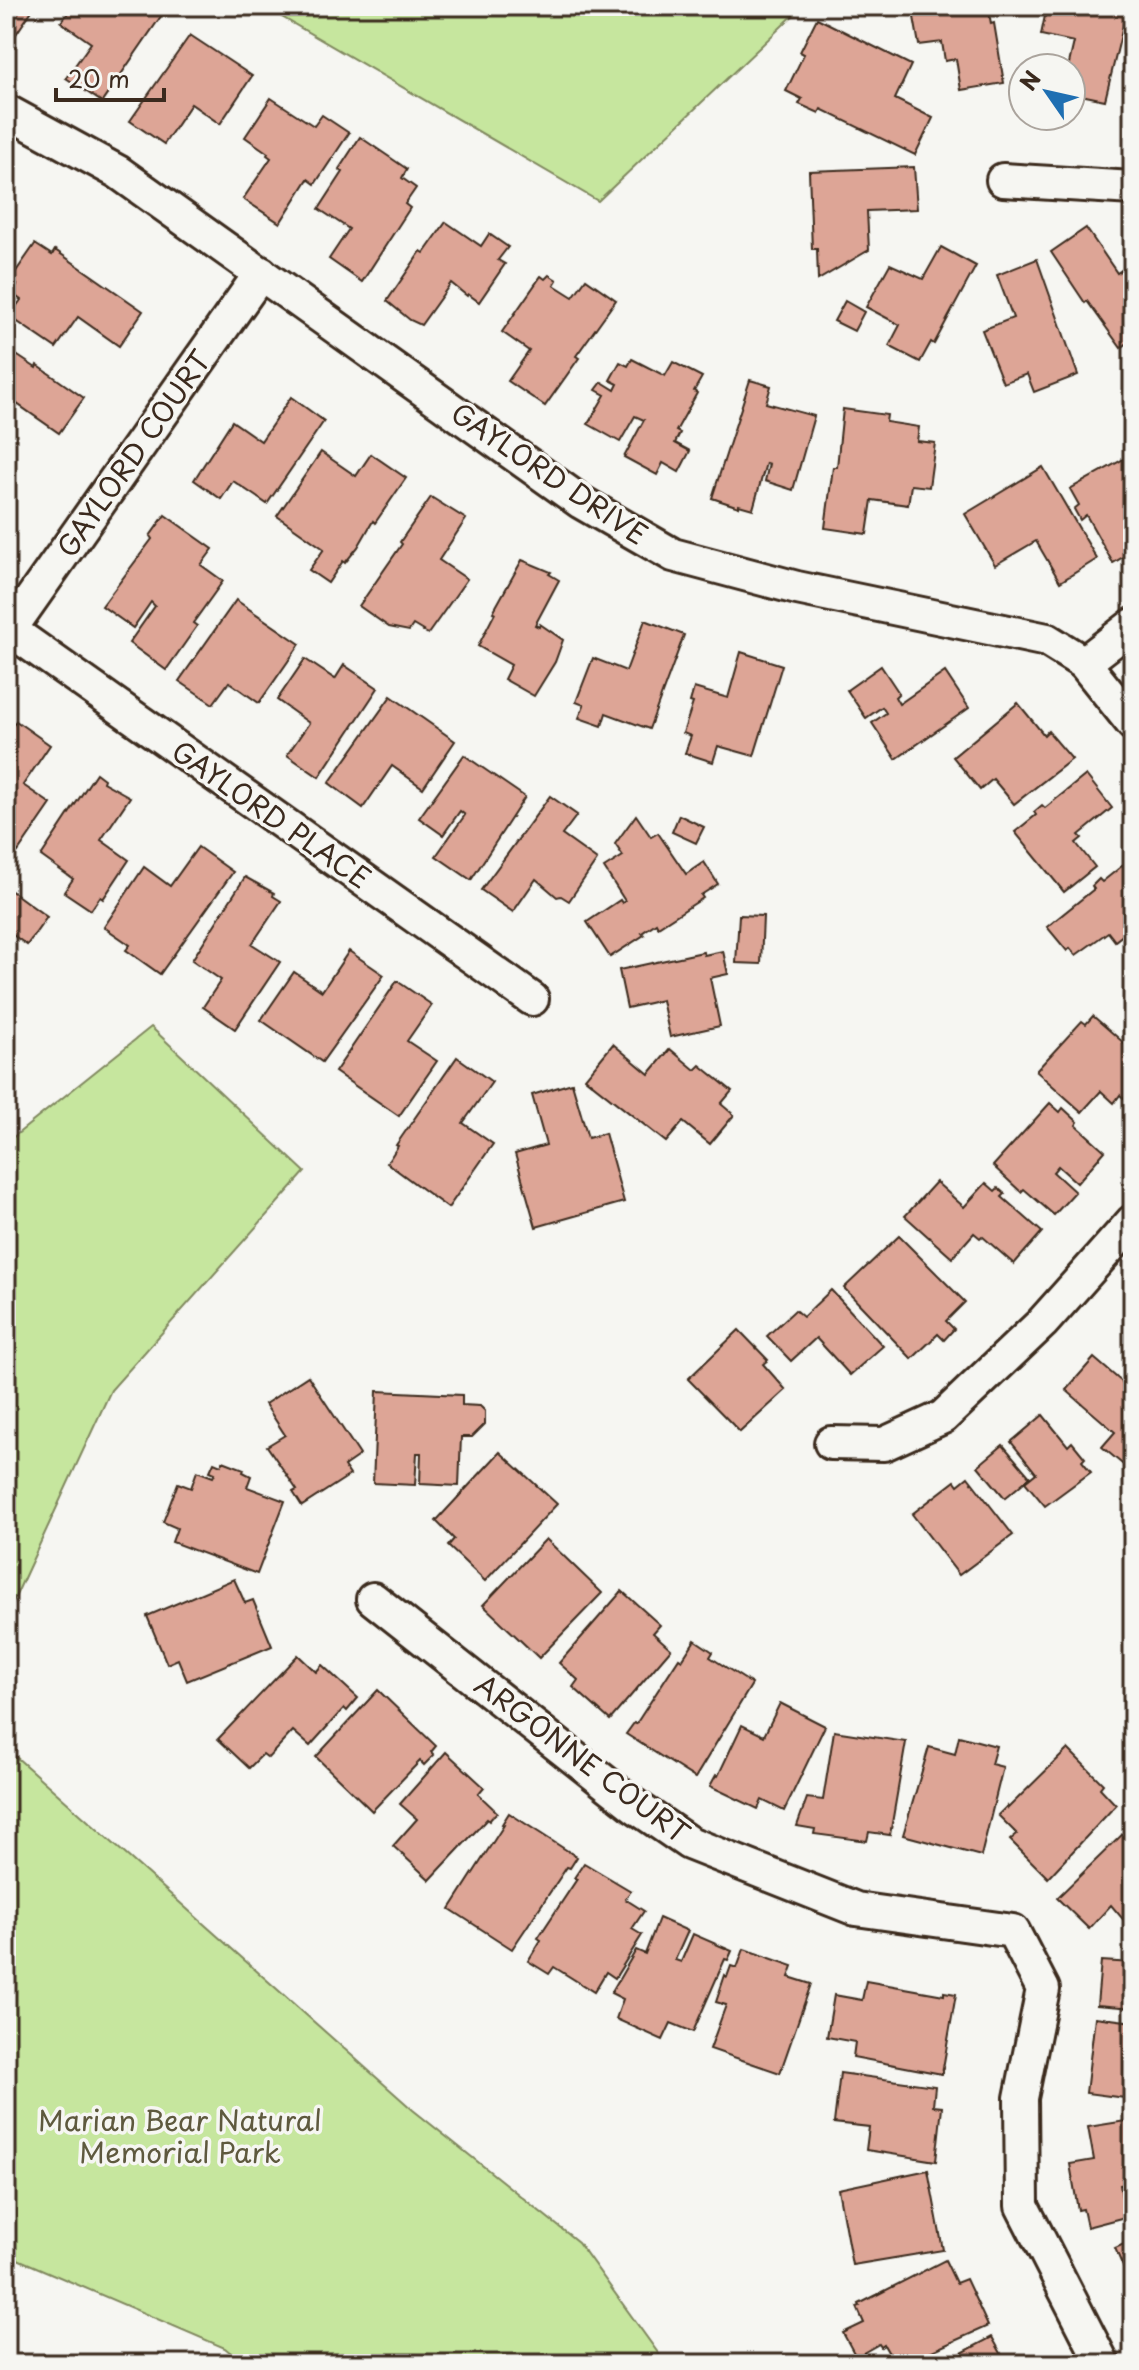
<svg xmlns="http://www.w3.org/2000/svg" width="1139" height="2370" viewBox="0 0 1139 2370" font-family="'Playpen Sans',sans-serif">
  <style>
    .green { fill: #c6e69e; stroke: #80885e; stroke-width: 2 }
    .building { fill: #dda596; stroke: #3b2a1e; stroke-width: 2 }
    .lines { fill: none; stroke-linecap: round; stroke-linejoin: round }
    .street-casing { stroke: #3b2a1e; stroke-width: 38 }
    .street { stroke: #f6f6f2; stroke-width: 32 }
    .labels { text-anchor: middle; stroke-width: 7; stroke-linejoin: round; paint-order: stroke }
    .street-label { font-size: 28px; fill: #3b2a1e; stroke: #f6f6f2 }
    .park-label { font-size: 28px; fill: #5e593e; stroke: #f6f6f2 }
  </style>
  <rect width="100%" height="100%" fill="#f6f6f2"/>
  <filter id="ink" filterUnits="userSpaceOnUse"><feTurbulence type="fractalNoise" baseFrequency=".0125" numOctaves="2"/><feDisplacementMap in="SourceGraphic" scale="16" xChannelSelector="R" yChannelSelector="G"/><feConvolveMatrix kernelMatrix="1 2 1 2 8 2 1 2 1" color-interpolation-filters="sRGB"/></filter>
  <g filter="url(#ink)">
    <!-- green -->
    <g class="green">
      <polygon points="263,6 803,6 598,201"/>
      <polygon points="151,1027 305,1172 111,1390 6,1617 6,1143"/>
      <polygon points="6,1748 413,2110 578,2242 666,2364 244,2364 225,2348 6,2254"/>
    </g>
    <!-- building -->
    <g class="building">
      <polygon points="6,6 35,6 6,49"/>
      <polygon points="64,6 168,6 102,102 66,78 91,43 61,22 69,12 63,8"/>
      <polygon points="912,6 988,6 991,24 994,23 1004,83 961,90 956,59 945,61 942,42 919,45"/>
      <polygon points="1047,6 1128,6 1105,100 1071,93 1071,68 1068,68 1074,42 1041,35"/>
      <polygon points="817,18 911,65 895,99 933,118 915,155 821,109 819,113 799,104 802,99 786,91 804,54 800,52"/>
      <polygon points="190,35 252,76 220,124 191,104 164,144 130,121"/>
      <polygon points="1133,75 1133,108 1126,106"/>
      <polygon points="271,98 314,126 322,115 349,133 315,184 308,179 280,223 243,199 271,158 267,155 268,153 245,137"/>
      <polygon points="360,137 407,169 402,178 416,188 405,204 410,208 362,282 329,259 349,229 319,209 343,172 339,169"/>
      <polygon points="914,167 917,209 867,211 869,250 818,280 817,249 812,249 809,171"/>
      <polygon points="446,222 481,246 489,234 508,247 498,260 505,264 479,302 468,294 467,296 451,283 421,325 410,320 387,301 421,251 424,253"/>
      <polygon points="1086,228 1117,273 1133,262 1133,339 1121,348 1087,301 1085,303 1051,252"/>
      <polygon points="35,244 52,255 55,250 143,311 119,346 78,317 56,348 9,316 21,300 11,293 17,285 10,280"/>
      <polygon points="941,247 976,266 934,344 931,342 920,362 889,346 900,325 866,307 890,264 923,279"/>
      <polygon points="1037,259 1078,375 1034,392 1027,374 1003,383 982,330 1013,318 997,275"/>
      <polygon points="549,275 557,280 554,285 573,297 586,279 616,300 576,356 579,358 545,406 508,381 529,351 502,332 541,276 545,279"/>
      <polygon points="845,301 864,312 854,331 834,321"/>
      <polygon points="6,348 36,368 37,365 84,398 59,433 17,404 6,420"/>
      <polygon points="632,359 665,376 673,362 702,377 694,391 697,393 676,431 680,433 675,443 690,451 679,472 663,463 657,475 624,457 644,420 635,416 620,442 588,424 605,395 596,390 602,382 615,390 618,384 610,380 620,362 628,366"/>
      <polygon points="750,380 771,386 766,403 814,416 793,490 765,481 769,464 766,463 753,509 739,505 739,507 712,498"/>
      <polygon points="291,397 324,421 267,504 233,481 221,499 194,480 232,421 261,441"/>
      <polygon points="843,409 887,415 886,422 919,427 917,441 935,443 929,487 911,485 908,505 872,500 867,534 825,528 833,467 837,467"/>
      <polygon points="321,452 356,476 371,454 406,478 375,523 373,521 358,547 345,563 343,561 328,583 309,570 324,549 277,516"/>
      <polygon points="1131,455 1133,551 1113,563 1086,515 1080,520 1074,509 1079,505 1070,489"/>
      <polygon points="1043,467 1097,559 1060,582 1036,541 995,565 965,514"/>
      <polygon points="431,497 466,519 439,560 467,579 428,634 413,625 409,631 389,627 359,606 402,544 400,542"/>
      <polygon points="165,515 213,549 201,565 223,581 193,623 197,626 166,670 129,643 155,606 151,602 133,628 102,606 152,539 150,536"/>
      <polygon points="522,560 551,572 549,574 559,580 535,625 539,627 540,624 563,640 555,662 534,696 504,679 511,665 478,646 495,613 493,612"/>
      <polygon points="236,600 300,644 259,703 229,682 213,704 179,681"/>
      <polygon points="645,620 684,635 649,729 606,713 602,726 579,718 584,705 576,702 593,658 626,671"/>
      <polygon points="741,652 782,665 754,756 718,746 713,762 685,753 691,736 683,733 693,703 690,702 694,688 728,698"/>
      <polygon points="305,659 335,679 344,665 378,688 319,777 287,755 309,723 277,700"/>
      <polygon points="881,666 899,693 895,697 899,704 945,672 969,708 896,759 872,723 886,713 882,707 866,718 847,690"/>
      <polygon points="391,696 455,741 423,788 392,766 363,808 329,783"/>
      <polygon points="1018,703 1044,735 1048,731 1072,759 1014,804 993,779 980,790 953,757"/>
      <polygon points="16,721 50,745 23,785 51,804 18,852 6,843 6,735"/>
      <polygon points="464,755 525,797 471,880 436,856 465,815 460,811 443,835 419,818"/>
      <polygon points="96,773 104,779 103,782 130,797 101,840 129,860 103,899 100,897 91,910 64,892 73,879 41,856"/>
      <polygon points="1086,775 1112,808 1079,835 1082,838 1076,843 1095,867 1064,892 1015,832 1036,815 1034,812 1042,805 1045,808"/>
      <polygon points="550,796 577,815 562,835 597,860 569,901 561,896 557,897 536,879 513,912 481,890"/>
      <polygon points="636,815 651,837 658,833 686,874 704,862 718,884 701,895 703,898 658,927 656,923 642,933 644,935 610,957 587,922 620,900 622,903 625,901 604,868 623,856 615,844"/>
      <polygon points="679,815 704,827 696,843 672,832"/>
      <polygon points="198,847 233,872 160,974 126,950 130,945 104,927 144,867 170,886"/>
      <polygon points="1133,857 1133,927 1115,941 1108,932 1076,955 1070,948 1067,951 1047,927 1094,889 1092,886 1099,879 1102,882"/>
      <polygon points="245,877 274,893 273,896 281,901 252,944 280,962 235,1029 203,1007 221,980 192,960"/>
      <polygon points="6,887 47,917 27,945 6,930"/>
      <polygon points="739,915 763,916 761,964 736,963"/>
      <polygon points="349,951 384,975 322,1062 261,1020 294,972 322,991"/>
      <polygon points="723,951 728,974 710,978 720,1026 670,1037 662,1000 627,1008 619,970 703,952 704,955"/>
      <polygon points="397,981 432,1005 407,1041 437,1061 399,1116 335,1072"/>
      <polygon points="1093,1016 1125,1044 1128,1041 1133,1046 1133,1106 1120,1095 1114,1103 1101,1091 1082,1112 1036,1071 1082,1021 1086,1024"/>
      <polygon points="613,1044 649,1074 670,1049 695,1070 700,1065 732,1091 721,1104 734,1115 710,1144 683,1122 666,1142 585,1078"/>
      <polygon points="457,1057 492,1082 463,1123 493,1144 448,1208 387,1163 398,1146 396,1145"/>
      <polygon points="572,1083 588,1138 605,1133 624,1202 536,1227 515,1154 546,1145 532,1095"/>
      <polygon points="1050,1103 1060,1112 1063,1108 1078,1122 1076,1125 1105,1151 1077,1183 1058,1166 1053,1172 1075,1192 1054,1215 1024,1189 1021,1192 993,1166"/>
      <polygon points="936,1182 964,1207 986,1183 995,1191 998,1188 1005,1194 1002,1197 1042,1232 1014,1264 982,1236 980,1238 974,1233 952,1258 905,1216"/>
      <polygon points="899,1236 965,1302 946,1321 954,1329 944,1340 938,1334 912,1359 844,1288"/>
      <polygon points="831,1290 883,1346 850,1375 816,1338 791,1361 767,1336 795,1310 803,1317"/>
      <polygon points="739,1330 768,1360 763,1364 786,1390 740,1432 688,1379"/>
      <polygon points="1094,1358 1130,1389 1133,1386 1133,1473 1102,1447 1115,1432 1066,1390"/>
      <polygon points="308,1376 360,1455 344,1466 350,1475 302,1506 293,1492 297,1490 267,1446 285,1435 265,1404"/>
      <polygon points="377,1391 462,1395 462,1405 480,1406 485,1411 485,1424 472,1437 461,1437 459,1486 420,1484 421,1453 417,1453 415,1485 373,1483"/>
      <polygon points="1043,1415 1068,1446 1072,1442 1085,1458 1082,1461 1091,1472 1045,1506 1025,1482 1036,1473 1011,1442"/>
      <polygon points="1003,1445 1030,1477 1005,1498 978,1466"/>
      <polygon points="500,1452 557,1504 485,1581 448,1546 454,1539 436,1521"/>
      <polygon points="223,1461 244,1469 243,1472 251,1476 247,1487 285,1501 257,1574 172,1542 177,1528 163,1522 178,1483 191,1488 197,1471 213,1477 215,1473 210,1471 214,1462 221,1465"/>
      <polygon points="968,1477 1013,1535 959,1575 912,1514 955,1481 958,1485"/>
      <polygon points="546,1539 602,1593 539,1658 483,1605"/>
      <polygon points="234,1579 245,1603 253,1600 272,1646 187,1681 178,1659 167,1664 147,1616"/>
      <polygon points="622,1591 660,1625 653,1633 671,1649 610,1720 573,1687 578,1680 559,1663"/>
      <polygon points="695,1640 713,1652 710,1657 752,1684 695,1778 626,1734 634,1723 636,1724 679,1658 682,1660"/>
      <polygon points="298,1655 316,1672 322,1665 358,1698 347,1711 344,1708 310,1746 293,1731 268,1758 263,1754 249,1768 218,1739"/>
      <polygon points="378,1690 436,1746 431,1752 434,1755 424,1765 420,1761 372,1811 316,1757"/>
      <polygon points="780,1703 825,1726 784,1811 762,1800 758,1809 710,1786 716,1775 718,1776 742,1725 764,1736"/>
      <polygon points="834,1731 906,1742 890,1835 869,1832 867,1841 814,1834 815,1829 797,1826 807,1798 823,1800"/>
      <polygon points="959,1736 996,1746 991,1764 1003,1767 981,1856 903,1835 929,1747 955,1754"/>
      <polygon points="1068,1749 1103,1784 1100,1788 1116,1805 1048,1878 1010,1840 1017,1834 998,1815 1007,1806 1008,1808"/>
      <polygon points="446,1752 484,1787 478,1794 497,1812 489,1821 487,1819 430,1880 393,1846 417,1819 400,1804"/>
      <polygon points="509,1813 577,1857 570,1868 567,1867 512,1949 450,1909 504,1825 502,1824"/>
      <polygon points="1133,1824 1133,1926 1127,1924 1111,1905 1089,1929 1057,1898"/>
      <polygon points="584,1863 631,1891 625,1899 644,1911 632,1929 642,1935 615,1978 606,1972 594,1992 554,1967 549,1974 528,1961 541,1940 538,1938 577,1879 574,1878"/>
      <polygon points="659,1918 688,1931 675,1960 681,1962 693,1934 732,1951 728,1960 725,1959 693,2032 671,2023 663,2040 616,2019 623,1999 611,1993 636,1950 645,1954"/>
      <polygon points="744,1949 793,1966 789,1977 811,1984 780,2073 710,2049 726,2005 716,2002 725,1975 727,1977 731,1966 737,1968"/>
      <polygon points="1101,1961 1133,1963 1133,2008 1097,2005"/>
      <polygon points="866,1981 944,1995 944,1992 956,1994 942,2074 853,2057 855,2042 827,2037 834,1995 862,2000"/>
      <polygon points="1095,2017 1133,2022 1133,2099 1086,2093"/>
      <polygon points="840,2073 935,2086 933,2106 942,2107 936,2161 866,2150 869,2127 834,2123"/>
      <polygon points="1133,2111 1133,2184 1120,2185 1125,2217 1087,2227 1083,2209 1078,2210 1070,2164 1094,2160 1088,2127 1126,2121 1124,2112"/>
      <polygon points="928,2170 943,2250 852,2265 838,2189"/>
      <polygon points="1133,2240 1133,2280 1127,2276 1115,2248"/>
      <polygon points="945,2260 956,2283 966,2279 988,2326 903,2364 895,2364 884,2345 881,2347 879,2344 856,2357 843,2333 864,2323 857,2307 860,2306 859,2304"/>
      <polygon points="992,2337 1007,2364 949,2364 959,2359 956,2356"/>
    </g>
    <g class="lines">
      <!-- street casing -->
      <g class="street-casing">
        <g id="street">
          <polyline points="6,111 118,172 581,502 673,555 797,588 1047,640 1084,663 1133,724"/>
          <polyline points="1003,180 1133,188"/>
          <polyline points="10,630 532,999"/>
          <polyline points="6,635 261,273"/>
          <polyline points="1084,663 1133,625"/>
          <polyline points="831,1443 884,1444 943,1417 1042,1323 1133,1221"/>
          <polyline points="373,1599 635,1806 689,1843 856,1909 1013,1931 1043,1989 1021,2098 1022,2206 1103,2364"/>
        </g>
      </g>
      <!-- street -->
      <use href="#street" class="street"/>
    </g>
  </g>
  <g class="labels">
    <!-- street labels -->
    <g class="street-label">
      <text transform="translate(134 454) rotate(-55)" y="10">GAYLORD COURT</text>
      <text transform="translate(549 474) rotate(34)" y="10">GAYLORD DRIVE</text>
      <text transform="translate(271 815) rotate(35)" y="10">GAYLORD PLACE</text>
      <text transform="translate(582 1759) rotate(37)" y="10">ARGONNE COURT</text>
    </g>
    <!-- park labels -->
    <g class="park-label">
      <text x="180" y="2131">Marian Bear Natural<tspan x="180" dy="32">Memorial Park</tspan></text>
    </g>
  </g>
  <!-- margin -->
  <rect width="1139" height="2370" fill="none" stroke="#f6f6f2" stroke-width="32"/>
  <rect x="16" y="16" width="1107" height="2338" fill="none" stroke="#3b2a1e" stroke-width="3" filter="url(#ink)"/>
  <!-- north arrow -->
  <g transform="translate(1047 92) rotate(304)"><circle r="38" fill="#f6f6f2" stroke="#aba49d" stroke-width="2"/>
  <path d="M0-6L14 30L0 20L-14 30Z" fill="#1f6fb2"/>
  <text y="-12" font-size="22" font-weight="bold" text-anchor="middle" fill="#3b2a1e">N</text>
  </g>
  <!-- scale -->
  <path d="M56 88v12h108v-12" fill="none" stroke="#3b2a1e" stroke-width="4"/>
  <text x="68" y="88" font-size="24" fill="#3b2a1e" stroke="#f6f6f2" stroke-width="6" paint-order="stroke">20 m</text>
</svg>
